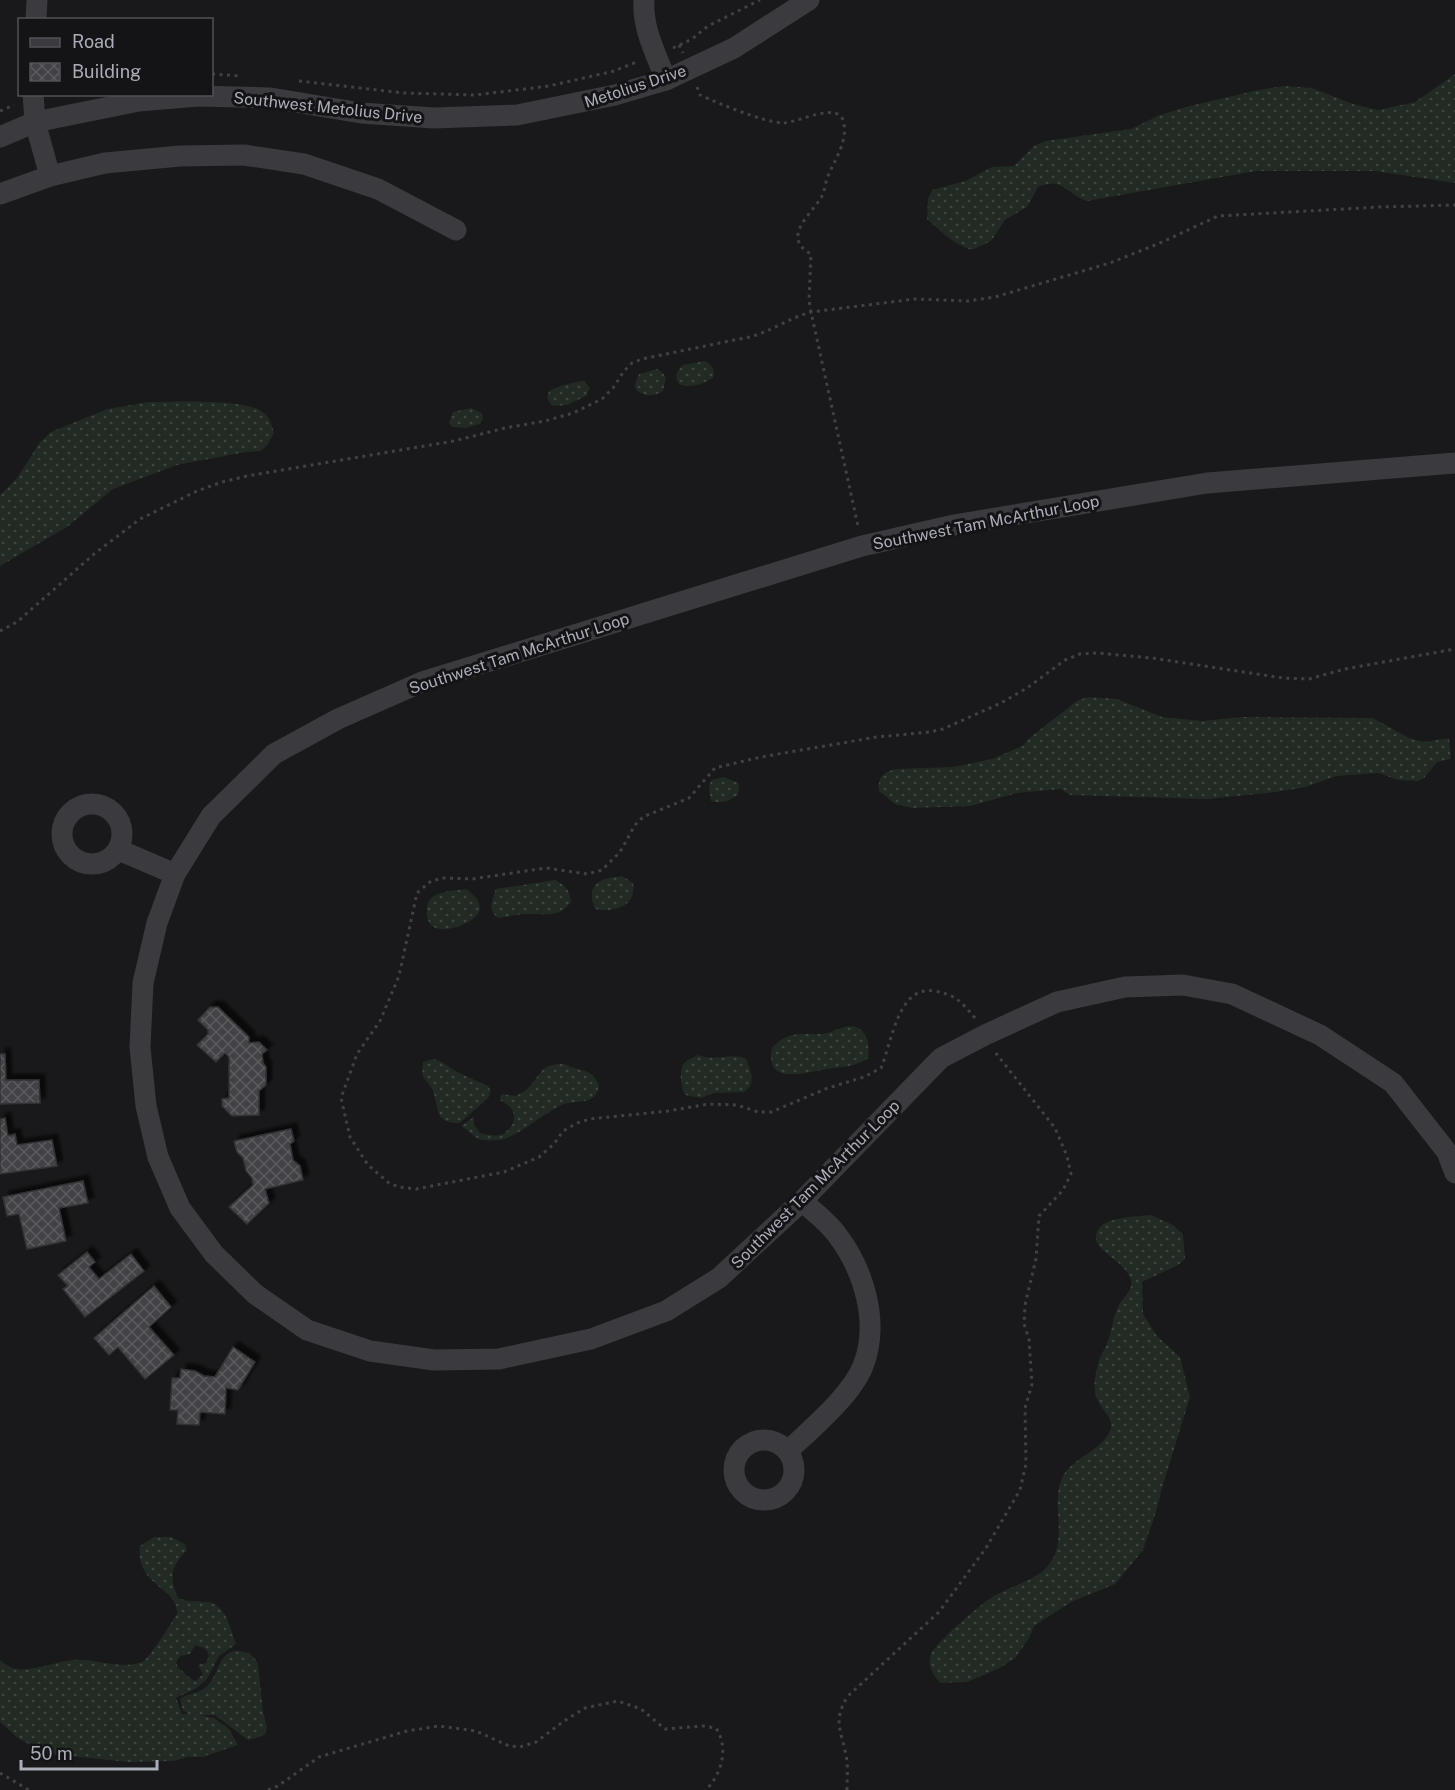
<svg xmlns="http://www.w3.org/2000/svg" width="1455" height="1790" viewBox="0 0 1455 1790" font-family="'Public Sans',sans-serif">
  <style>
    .grass { fill: url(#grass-dots); fill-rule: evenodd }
    .building { fill: url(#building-cross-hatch); stroke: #333236; stroke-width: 1.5; filter: url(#shadow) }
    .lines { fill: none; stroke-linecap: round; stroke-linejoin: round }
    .path { stroke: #404146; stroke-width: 3; stroke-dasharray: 3 4.5; stroke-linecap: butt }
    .minor { stroke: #3a3a3f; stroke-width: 21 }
    .labels { text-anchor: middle; stroke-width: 6; stroke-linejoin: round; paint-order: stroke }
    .street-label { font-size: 16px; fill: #abaeb9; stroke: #141315 }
  </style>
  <defs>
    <pattern id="grass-dots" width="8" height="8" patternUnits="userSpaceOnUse" patternTransform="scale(1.5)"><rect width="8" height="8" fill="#222a24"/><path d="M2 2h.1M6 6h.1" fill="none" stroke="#3f4642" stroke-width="1.8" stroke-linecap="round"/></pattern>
    <pattern id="building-cross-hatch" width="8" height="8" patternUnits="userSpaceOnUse" patternTransform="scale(1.5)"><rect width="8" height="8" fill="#434347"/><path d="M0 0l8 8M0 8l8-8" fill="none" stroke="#5b5c5f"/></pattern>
    <filter id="shadow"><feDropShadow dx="5.5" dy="-5.5" stdDeviation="1.5" flood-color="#0009"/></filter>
  </defs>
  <rect width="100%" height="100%" fill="#19181a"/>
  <!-- grass -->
  <g class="grass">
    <path d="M1455,74V183L1375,171H1256L1087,201C1064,193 1064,177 1038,187L1027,207L1005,220L991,241L972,250C953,244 942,232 927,219L928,199L932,190L965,181L992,167L1014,166L1034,146L1045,141L1131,129L1160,115L1186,107L1258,90L1284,86L1312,88L1353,104L1378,110L1415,102Z"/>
    <path d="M705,361C712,365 715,369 713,378C702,384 691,389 679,384C674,376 677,370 683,365Z"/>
    <path d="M657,369L662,372L666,378L663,391C653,397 645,397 636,390L635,384L639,374Z"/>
    <polygon points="580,381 584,381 590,388 586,396 567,405 552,406 547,398 549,391 560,386"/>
    <path d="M149,402C174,402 247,398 264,413C270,418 272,426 274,433L268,444L261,451L246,452L177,465L113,489L67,527L0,566V495L17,478L40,442L51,432L107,409Z"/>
    <polygon points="471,408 482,413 483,419 480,424 466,428 452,427 449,423 453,412"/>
    <polygon points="1089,697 1117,699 1162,717 1202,721 1242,717 1373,718 1409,738 1424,742 1449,738 1451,759 1437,762 1424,778 1418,781 1398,780 1379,773 1336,776 1306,787 1276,792 1208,799 1070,795 1061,789 1017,793 970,806 912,808 895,804 879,791 878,786 881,777 887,772 895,769 953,767 992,759 1024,745 1027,740 1078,700"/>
    <path d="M724,777L738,783L739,789L738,795C728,801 723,804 711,801L709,788L711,780Z"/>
    <path d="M622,876L633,883C637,906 614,913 595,909C584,883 602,878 622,876Z"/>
    <path d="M555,880C565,885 570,890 571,902C559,919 545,913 527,914C518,914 508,917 498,918C487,909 492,901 496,889Z"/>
    <path d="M466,889C486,903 484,916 462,925C445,932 424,933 427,907C429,890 454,891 466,889Z"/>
    <path d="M850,1026C867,1027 870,1043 868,1058C856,1067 841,1067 827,1069C807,1072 764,1087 772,1048C788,1030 800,1035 822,1034C831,1033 841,1027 850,1026Z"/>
    <path d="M698,1055C717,1062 730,1052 746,1059C751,1071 757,1084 744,1092L714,1093L701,1098L685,1095C681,1086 678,1070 685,1062C688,1059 695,1057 698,1055Z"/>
    <path d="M433,1059L440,1061L459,1073L488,1086C491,1090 491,1094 488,1098L460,1123C432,1124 440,1105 432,1089C424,1075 421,1082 423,1062Z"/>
    <path d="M565,1064C578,1072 593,1067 599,1086C595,1107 576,1099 561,1105C544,1113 517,1138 499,1140C474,1142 479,1138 461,1126L474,1117V1125L480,1133C486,1135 494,1136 500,1135C510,1132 519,1119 511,1108C509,1105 503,1102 500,1100L501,1094L516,1096C520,1094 526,1091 529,1087C543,1072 540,1064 565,1064Z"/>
    <path d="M1151,1215L1173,1225L1183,1234L1185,1259L1178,1265L1142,1282L1143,1314L1157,1336L1180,1357L1190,1397L1162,1488L1156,1512L1143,1550L1115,1584L1071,1602L1034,1626L1029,1638L1016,1657L1000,1668L967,1682L941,1683C933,1676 927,1665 931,1654C936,1642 982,1603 994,1596C1009,1587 1029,1582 1043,1571C1073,1544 1048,1506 1063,1476C1072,1460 1093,1453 1104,1440C1122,1419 1101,1414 1096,1396C1093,1387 1095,1374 1098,1365C1099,1357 1104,1351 1107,1344C1112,1331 1113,1316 1119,1305C1123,1297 1133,1291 1131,1281C1127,1266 1114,1261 1104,1251C1099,1247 1095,1242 1096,1236C1097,1216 1136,1217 1151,1215Z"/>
    <path d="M154,1537H171L185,1544L187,1550C170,1568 169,1576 178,1598C188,1602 197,1601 208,1602C227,1605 230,1629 236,1644L219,1656L207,1679L195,1689L176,1698L182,1714H189L183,1711L180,1699C188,1693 199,1694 206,1687C219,1677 218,1648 240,1651C249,1652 254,1656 258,1664L263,1712L267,1726L265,1735L248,1740L215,1715H200L214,1718L229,1729L238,1745L202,1757H188L173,1761L129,1762L49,1754L19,1739L0,1722V1660C5,1664 10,1668 16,1669C35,1671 54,1662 72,1660C95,1658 119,1670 142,1662C149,1659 171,1623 177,1614C179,1587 135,1587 140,1546ZM195,1645L206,1649L209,1656L206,1663L198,1665L203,1674L196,1681C187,1679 185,1671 178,1668L176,1662L180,1656L190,1654Z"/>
  </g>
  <!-- building -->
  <g class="building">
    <polygon points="210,1007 218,1007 249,1037 249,1043 259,1042 267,1050 262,1054 263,1063 266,1067 266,1085 259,1091 259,1115 232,1116 222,1106 222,1099 229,1098 229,1057 225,1053 216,1062 197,1045 208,1034 208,1030 198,1020"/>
    <polygon points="0,1054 5,1054 6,1080 39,1080 40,1103 0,1104"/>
    <polygon points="5,1118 8,1136 15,1134 17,1145 52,1140 57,1166 0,1174 0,1119"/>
    <polygon points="291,1129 294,1141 290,1144 293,1160 300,1166 303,1180 265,1189 269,1203 247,1224 229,1207 253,1185 252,1178 246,1171 243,1158 237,1152 234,1141"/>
    <polygon points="83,1181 88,1203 59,1208 66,1241 27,1249 19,1214 7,1216 3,1197"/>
    <polygon points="87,1252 95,1262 89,1267 99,1279 131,1254 144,1271 85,1317 63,1289 68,1286 58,1275"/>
    <polygon points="154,1286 171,1307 149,1327 174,1355 145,1379 118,1347 109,1355 94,1338"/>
    <polygon points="233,1347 255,1362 238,1390 226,1388 225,1414 200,1412 199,1425 177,1424 178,1410 170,1410 172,1378 180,1378 181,1369 195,1371 204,1376 215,1377"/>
  </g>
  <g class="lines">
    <!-- path -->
    <g class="path">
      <polyline points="679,45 683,53"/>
      <polyline points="673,48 692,39 708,26 760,0"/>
      <polyline points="212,74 242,76"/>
      <polyline points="299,81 404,93 475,95 549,86 614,71 639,61"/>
      <path d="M697,87L700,95C720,104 763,122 783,123C798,123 841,99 844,124C847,143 835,159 828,176C825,183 825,191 821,198C810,215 781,238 811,254L809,300L811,312L858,526"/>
      <polyline points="0,111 14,105"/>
      <path d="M0,631L17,622L94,554L140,519L197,491L222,482L247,476L454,441L505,428L545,421L573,413L602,399L613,388L624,371L632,363L642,359L739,339C765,336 786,319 811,312L915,299L968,301L995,297L1110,263L1160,243L1218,216L1379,207L1455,205"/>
      <path d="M975,1018C961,1002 957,995 934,991C898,985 892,1042 881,1068L864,1077L828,1088L771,1112H758L737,1105L709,1104L668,1111L590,1119L577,1123L563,1131L554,1144L539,1157L504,1172L416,1189L399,1187L389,1183L368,1165L350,1137L341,1098L357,1054L380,1021L399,976L417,893L431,881L444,878L472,879L546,868L587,874L602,870L620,852L635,825L643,817L689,798L715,768L761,757L877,737L930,732L943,729L1001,703L1027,688L1065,660L1080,654L1097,653L1152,658L1283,678L1309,679L1345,669L1455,649"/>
      <polyline points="0,1773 29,1790"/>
      <path d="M268,1790L278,1786L319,1757L407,1731L439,1726L476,1731L509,1746L520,1747L536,1742L564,1721L585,1708L618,1701L641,1709L665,1729L703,1726L716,1728C729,1748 722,1773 706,1790"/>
      <path d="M847,1790C847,1780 848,1770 847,1761C843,1733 831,1722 848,1696L939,1612L986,1548L1020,1490L1026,1464L1025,1408L1032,1384L1029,1339L1024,1324L1025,1305L1036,1259L1039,1216L1063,1190L1071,1174L1067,1156L1055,1128L995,1052"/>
    </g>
    <!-- minor -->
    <g class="minor">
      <path d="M644,0C642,28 656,54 666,80"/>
      <polyline points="36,20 37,0"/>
      <polyline points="33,94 35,122 50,176"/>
      <polyline points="0,137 35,122 139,101 198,96 271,98 361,113 434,118 517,115 615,95 666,80 734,48 809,0"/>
      <polyline points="0,194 50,176 105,163 180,156 244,155 304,164 378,189 456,230"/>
      <polyline points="1455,463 1207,483 954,525 862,546 422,682 338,719 274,754 211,816 175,874 157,923 143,983 140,1047 146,1106 158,1157 180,1208 214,1254 255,1294 307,1330 370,1351 434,1360 499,1359 591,1339 666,1311 719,1278 802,1201 941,1058 985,1035 1057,1002 1125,987 1183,985 1232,994 1320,1035 1393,1083 1447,1152 1455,1173"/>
      <circle cx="92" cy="834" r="30"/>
      <polyline points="119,850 175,874"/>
      <circle cx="764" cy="1470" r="30"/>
      <path d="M788,1451C811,1429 851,1396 863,1366C880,1323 864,1271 838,1236C829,1223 814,1212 802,1201"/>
    </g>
  </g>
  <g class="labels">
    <!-- street labels -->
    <g class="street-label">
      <text transform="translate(635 86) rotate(-18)" y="6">Metolius Drive</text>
      <text transform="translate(328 107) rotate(6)" y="6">Southwest Metolius Drive</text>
      <text transform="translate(986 522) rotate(-11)" y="6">Southwest Tam McArthur Loop</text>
      <text transform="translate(519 653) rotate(-18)" y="6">Southwest Tam McArthur Loop</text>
      <text transform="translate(815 1184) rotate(-45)" y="6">Southwest Tam McArthur Loop</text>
    </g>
  </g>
  <!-- legend -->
  <rect x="18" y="18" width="195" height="78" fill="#141315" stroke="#505157" stroke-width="1.5"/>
  <rect x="30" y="38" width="30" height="9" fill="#3a3a3f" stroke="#505157" stroke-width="1.5"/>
  <text x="72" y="48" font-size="18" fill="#abaeb9">Road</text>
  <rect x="30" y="63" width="30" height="18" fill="url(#building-cross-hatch)" stroke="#505157" stroke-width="1.5"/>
  <text x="72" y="78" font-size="18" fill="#abaeb9">Building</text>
  <!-- scale -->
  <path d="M21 1760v9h136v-9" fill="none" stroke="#abaeb9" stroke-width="3"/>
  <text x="30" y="1760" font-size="18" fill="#abaeb9" stroke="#141315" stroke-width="4.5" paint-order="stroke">50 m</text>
</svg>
